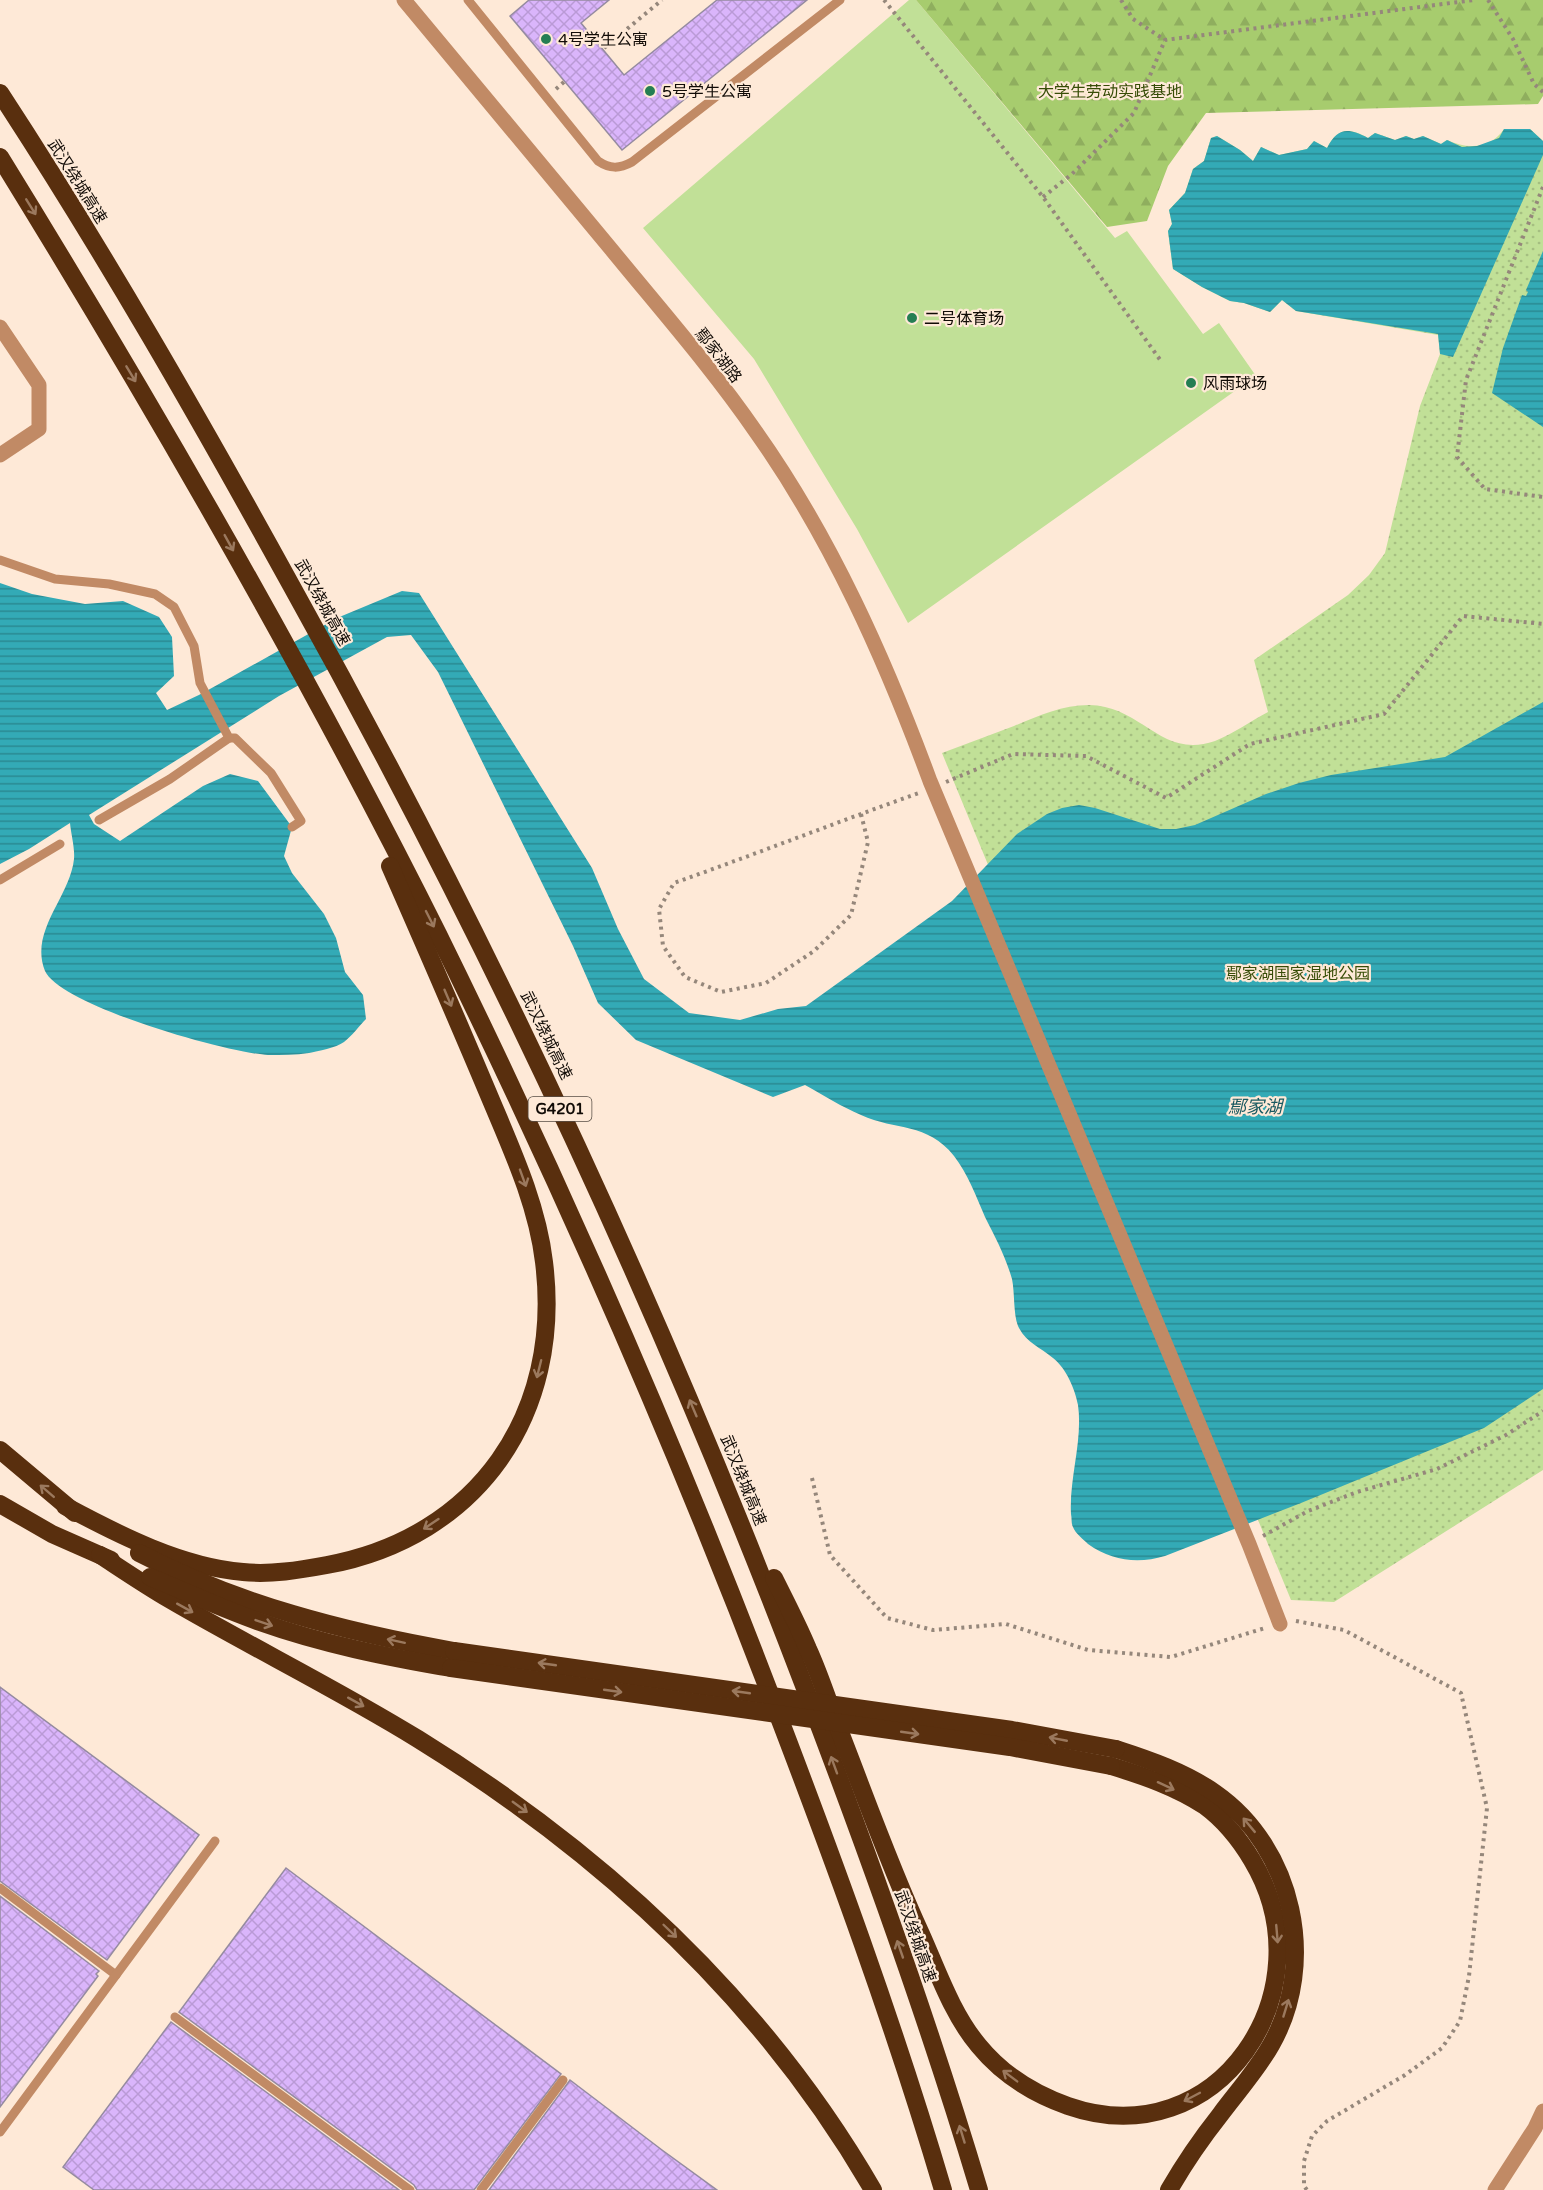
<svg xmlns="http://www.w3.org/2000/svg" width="1543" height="2190" viewBox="0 0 1543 2190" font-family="'Varela Round','Noto Sans SC',sans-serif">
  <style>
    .grass { fill: #c1e097 }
    .forest { fill: url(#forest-firs) }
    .park { fill: url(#park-dots) }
    .water { fill: url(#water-rules) }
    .building { fill: url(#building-cross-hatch); stroke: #958ba0; stroke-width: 1.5 }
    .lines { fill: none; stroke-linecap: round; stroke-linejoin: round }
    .path { stroke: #95877b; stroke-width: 4; stroke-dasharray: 3 4.5; stroke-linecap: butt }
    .lane { stroke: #c18a65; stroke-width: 9 }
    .street { stroke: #c18a65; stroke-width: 15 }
    .highway { stroke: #592f0e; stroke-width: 18 }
    .highway-bridge { stroke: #592f0e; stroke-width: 18 }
    .oneway { stroke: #9b795e }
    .poi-dot { fill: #257e53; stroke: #fee9d7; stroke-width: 2 }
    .labels { text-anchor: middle; stroke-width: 4.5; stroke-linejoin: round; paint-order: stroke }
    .shield { fill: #fee9d7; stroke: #584e45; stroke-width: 1.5 }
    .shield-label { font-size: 15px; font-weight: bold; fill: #110b06 }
    .poi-label { font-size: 16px; fill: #110b06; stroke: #fee9d7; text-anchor: start }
    .park-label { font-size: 16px; fill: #374d07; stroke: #fee9d7 }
    .street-label { font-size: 16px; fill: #110b06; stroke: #fee9d7 }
    .water-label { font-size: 18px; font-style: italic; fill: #195960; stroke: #fee9d7 }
  </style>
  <defs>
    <pattern id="forest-firs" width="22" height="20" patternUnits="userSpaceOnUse" patternTransform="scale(1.5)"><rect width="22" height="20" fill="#a7cc6e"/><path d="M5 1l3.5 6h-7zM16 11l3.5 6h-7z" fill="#8fae5e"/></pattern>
    <pattern id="park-dots" width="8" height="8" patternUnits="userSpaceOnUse" patternTransform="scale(1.5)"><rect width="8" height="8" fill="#c1e097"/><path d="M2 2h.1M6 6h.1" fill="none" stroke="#a5bf81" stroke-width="1.8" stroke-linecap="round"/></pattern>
    <pattern id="water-rules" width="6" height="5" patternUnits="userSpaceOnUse" patternTransform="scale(1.5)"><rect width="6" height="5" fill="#33aab6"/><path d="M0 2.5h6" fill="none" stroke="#2a8992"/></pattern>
    <pattern id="building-cross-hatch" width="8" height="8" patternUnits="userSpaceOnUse" patternTransform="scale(1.5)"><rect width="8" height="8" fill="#dab5fb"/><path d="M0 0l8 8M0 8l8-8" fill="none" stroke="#ba9ad6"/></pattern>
  </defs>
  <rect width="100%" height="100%" fill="#fee9d7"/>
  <!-- grass -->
  <polygon class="grass" points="909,0 916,0 1115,238 1127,231 1203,334 1219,323 1256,376 908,623 857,529 754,359 643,228"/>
  <!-- forest -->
  <polygon class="forest" points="916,0 1543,0 1543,96 1538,104 1206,113 1168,166 1147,221 1107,227"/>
  <!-- park -->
  <path class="park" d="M1504,129H1530L1543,141V1470L1334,1602L1291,1600L942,753C966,744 990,735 1014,726C1038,716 1062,705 1089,705C1143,706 1161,760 1215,741C1233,734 1251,721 1268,712L1254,660L1348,595L1369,575L1385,553L1420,406L1440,354L1438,335L1296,311L1282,300L1270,312L1244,303L1230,301L1202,287L1173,269L1168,231L1172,224L1169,210L1185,193L1193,169L1204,161L1211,138L1217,136L1240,150L1253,161L1261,147L1279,155L1307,149L1314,141L1327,148C1338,127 1349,128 1368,138L1375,133L1395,140L1406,136L1414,139L1423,136L1441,144L1447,140C1467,149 1490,150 1504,129Z"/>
  <!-- water -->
  <g class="water">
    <path d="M1504,129H1530L1543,141V155L1453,357L1440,354L1438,334L1296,311L1282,300L1270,312L1244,303L1230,301L1202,287L1173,269L1168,231L1172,224L1169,210L1185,193L1193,169L1204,161L1211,138L1217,136L1240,150L1253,161L1261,147L1279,155L1307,149L1314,141L1327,148C1338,127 1348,128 1368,138L1375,133L1395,140L1406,136L1414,139L1423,136L1441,144L1447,140L1462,147L1477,146L1499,138Z"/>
    <polygon points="1543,251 1543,427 1492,393 1503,348 1522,295 1526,296 1528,292 1526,290"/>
    <path d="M0,583L32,594L85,604L123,601L159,617L172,637L174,676L156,693L167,710L201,694L337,618L402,591L419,593L592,868L618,929L644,979L689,1013L740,1020L778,1009L806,1006L952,901L1017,834L1047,814L1062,808L1079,805L1095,808L1160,829H1176L1195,825L1266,794L1299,783L1331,775L1445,757L1543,702V1389L1484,1428L1301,1503L1165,1556C1138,1564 1112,1561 1088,1544C1084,1540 1075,1533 1073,1527C1071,1524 1072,1518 1071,1514C1069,1478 1083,1441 1078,1405C1075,1389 1066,1368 1053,1358C1040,1347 1027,1343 1019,1328C1013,1317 1015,1293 1012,1279C1005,1255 996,1239 985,1217C976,1196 968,1174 954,1156C927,1122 896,1131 861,1115C842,1107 823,1095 805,1085L773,1097L636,1040L598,1003L573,946L438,672L411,635L387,637L279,696L89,815L94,824L120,841L203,786L230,774L258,781L292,827L284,856L292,873L324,914L336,938L345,972L363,995L366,1019C359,1026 352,1036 344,1042C336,1048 318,1051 309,1053C296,1055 281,1055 268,1055C228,1053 61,1006 45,971C29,931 70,897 74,859C75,848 71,834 70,823L29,849L0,864Z"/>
  </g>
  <!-- building -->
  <g class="building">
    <polygon points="529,0 609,0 581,23 624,75 717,0 807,0 622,150 510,16"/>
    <polygon points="0,1687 199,1835 107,1960 0,1881"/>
    <polygon points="286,1868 561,2074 474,2190 417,2190 414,2185 179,2012"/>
    <polygon points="0,1896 99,1971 96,1974 98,1976 0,2107"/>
    <polygon points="171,2022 399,2190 94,2190 63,2167"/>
    <polygon points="570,2080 662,2150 717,2190 489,2190"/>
  </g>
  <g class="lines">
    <!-- path -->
    <g class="path">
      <polyline points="884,0 1043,197 1161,361"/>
      <polyline points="1121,0 1133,19 1165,40"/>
      <polyline points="1488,0 1513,39 1534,84 1543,92"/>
      <polyline points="604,48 662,0"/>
      <polyline points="556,89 564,82"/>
      <polyline points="1543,187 1466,380 1457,457 1485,489 1543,497"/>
      <polyline points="1043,197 1072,174 1134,113 1165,40 1474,0"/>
      <polyline points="946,782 1013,754 1086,756 1166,798 1250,744 1384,714 1463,616 1543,624"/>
      <path d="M861,814L868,842L851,915L814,951L766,983L721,992L685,977L663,946L659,909L674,883C756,854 837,822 919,793"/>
      <polyline points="812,1478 830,1555 887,1618 933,1630 1006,1624 1088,1650 1171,1657 1265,1628"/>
      <polyline points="1263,1536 1308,1511 1357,1492 1437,1469 1506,1435 1543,1411"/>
      <polyline points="1296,1621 1344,1630 1461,1693 1487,1808 1469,1976 1460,2021 1442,2048 1405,2075 1327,2121 1312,2136 1304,2161 1304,2186 1307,2190"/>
    </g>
    <!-- lane -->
    <g class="lane">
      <path d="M468,0L598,161C610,169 619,169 632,162L840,0"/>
      <polyline points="0,560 55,579 109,584 155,594 174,607 194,646 200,683 229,738 235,738 271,773 301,821 292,827"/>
      <polyline points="99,820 170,779 229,738"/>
      <polyline points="0,880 60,844"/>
      <polyline points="0,1888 116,1975"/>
      <polyline points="175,2017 410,2190"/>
      <polyline points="0,2132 215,1841"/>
      <polyline points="481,2190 563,2080"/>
    </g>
    <!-- street -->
    <g class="street">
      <path d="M404,0C473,83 542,166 611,249C660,309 712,368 756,432C831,538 885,659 930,781L1249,1544L1280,1624"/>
      <polyline points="0,327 39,385 39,429 0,455"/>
      <polyline points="1495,2190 1535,2128 1543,2111"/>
    </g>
    <!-- highway -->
    <g class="highway">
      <path d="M0,93C104,252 199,418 291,585C488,938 659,1305 803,1683C867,1850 928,2019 979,2190"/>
      <path d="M0,157C156,410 305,668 438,934C561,1184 673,1439 772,1699C834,1861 894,2024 943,2190"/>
      <polyline points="0,1450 75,1513"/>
      <polyline points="0,1504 52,1534 111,1560"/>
      <path d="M65,1506C119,1535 182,1567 243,1572C270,1575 300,1570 327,1565C478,1537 563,1414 544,1262C537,1203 511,1148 488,1093C456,1017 423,941 390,866"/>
      <path d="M139,1553C237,1604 345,1632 454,1651"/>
      <path d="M100,1555C123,1570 145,1585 169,1599C251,1647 337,1689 418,1739C604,1854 763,2000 873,2190"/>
      <path d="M150,1577C186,1592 223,1609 260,1622C322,1644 387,1657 451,1668"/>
      <path d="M774,1578C786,1602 798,1625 808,1649C819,1673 827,1698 836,1722C864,1793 889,1865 921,1934C938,1972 952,2014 979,2046C1002,2074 1034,2094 1068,2106C1218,2158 1330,1990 1252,1860C1240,1840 1224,1820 1205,1806C1176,1787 1144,1776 1111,1766"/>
      <path d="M1116,1749C1150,1760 1185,1772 1215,1793C1294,1848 1318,1963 1271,2045C1257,2070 1237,2092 1220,2115C1201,2139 1184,2164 1169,2190"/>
    </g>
    <!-- highway-bridge -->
    <g class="highway-bridge">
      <polyline points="454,1651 1012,1730 1116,1749"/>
      <polyline points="451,1668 1010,1747 1111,1766"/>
    </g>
  </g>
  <!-- one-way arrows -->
  <defs><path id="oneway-shaft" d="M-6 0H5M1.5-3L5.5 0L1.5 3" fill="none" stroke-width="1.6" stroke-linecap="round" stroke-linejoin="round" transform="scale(1.5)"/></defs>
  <g class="oneway">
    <use href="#oneway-shaft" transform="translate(31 207) rotate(58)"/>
    <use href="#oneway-shaft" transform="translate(131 374) rotate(59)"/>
    <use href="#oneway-shaft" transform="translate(229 543) rotate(61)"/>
    <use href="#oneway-shaft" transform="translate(430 919) rotate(63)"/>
    <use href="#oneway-shaft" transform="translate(448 998) rotate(67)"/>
    <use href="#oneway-shaft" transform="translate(523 1178) rotate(70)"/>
    <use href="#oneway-shaft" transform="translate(539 1369) rotate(104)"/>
    <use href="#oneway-shaft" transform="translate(693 1408) rotate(-113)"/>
    <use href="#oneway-shaft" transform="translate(47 1491) rotate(-139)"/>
    <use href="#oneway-shaft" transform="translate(431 1524) rotate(146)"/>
    <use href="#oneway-shaft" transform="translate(185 1608) rotate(29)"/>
    <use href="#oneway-shaft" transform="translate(264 1623) rotate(19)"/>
    <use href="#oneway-shaft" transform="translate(396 1641) rotate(-168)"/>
    <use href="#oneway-shaft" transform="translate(547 1664) rotate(-172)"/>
    <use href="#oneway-shaft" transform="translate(613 1691) rotate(8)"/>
    <use href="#oneway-shaft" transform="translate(741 1692) rotate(-172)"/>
    <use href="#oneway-shaft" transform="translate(356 1702) rotate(29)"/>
    <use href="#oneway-shaft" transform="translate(910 1733) rotate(8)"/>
    <use href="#oneway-shaft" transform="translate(1058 1739) rotate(-169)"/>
    <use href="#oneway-shaft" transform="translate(834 1765) rotate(-110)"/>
    <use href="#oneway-shaft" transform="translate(1166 1786) rotate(25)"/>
    <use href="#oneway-shaft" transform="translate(520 1807) rotate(36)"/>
    <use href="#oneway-shaft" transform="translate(1249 1825) rotate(-130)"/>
    <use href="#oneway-shaft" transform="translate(670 1931) rotate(44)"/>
    <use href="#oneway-shaft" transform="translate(1277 1934) rotate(85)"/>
    <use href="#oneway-shaft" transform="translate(900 1949) rotate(-109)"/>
    <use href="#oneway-shaft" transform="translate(1286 2008) rotate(-73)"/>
    <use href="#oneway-shaft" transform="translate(1010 2076) rotate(-143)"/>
    <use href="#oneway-shaft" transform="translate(1192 2097) rotate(152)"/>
    <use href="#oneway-shaft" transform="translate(962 2134) rotate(-107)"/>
  </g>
  <!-- markers -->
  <g class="poi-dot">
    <circle cx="546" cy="39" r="6"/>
    <circle cx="650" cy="91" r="6"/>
    <circle cx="912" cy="318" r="6"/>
    <circle cx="1191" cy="383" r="6"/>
  </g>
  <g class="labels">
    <!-- shield labels -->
    <rect class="shield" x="528.5" y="1097" width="63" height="24" rx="4.5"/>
    <g class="shield-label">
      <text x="560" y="1114">G4201</text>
    </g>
    <!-- poi labels -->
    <g class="poi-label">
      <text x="558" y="45">4号学生公寓</text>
      <text x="662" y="97">5号学生公寓</text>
      <text x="924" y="324">二号体育场</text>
      <text x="1203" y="389">风雨球场</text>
    </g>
    <!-- park labels -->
    <g class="park-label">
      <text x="1110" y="97">大学生劳动实践基地</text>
      <text x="1298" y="979">鄢家湖国家湿地公园</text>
    </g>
    <!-- street labels -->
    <g class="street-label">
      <text transform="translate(78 181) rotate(58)" y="6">武汉绕城高速</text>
      <text transform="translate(719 355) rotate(52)" y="6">鄢家湖路</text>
      <text transform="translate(323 602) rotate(61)" y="6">武汉绕城高速</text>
      <text transform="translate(547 1035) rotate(64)" y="6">武汉绕城高速</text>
      <text transform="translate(744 1480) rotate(68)" y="6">武汉绕城高速</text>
      <text transform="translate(916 1936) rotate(71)" y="6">武汉绕城高速</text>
    </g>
    <!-- water labels -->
    <g class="water-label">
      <text x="1255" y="1113">鄢家湖</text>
    </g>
  </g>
</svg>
